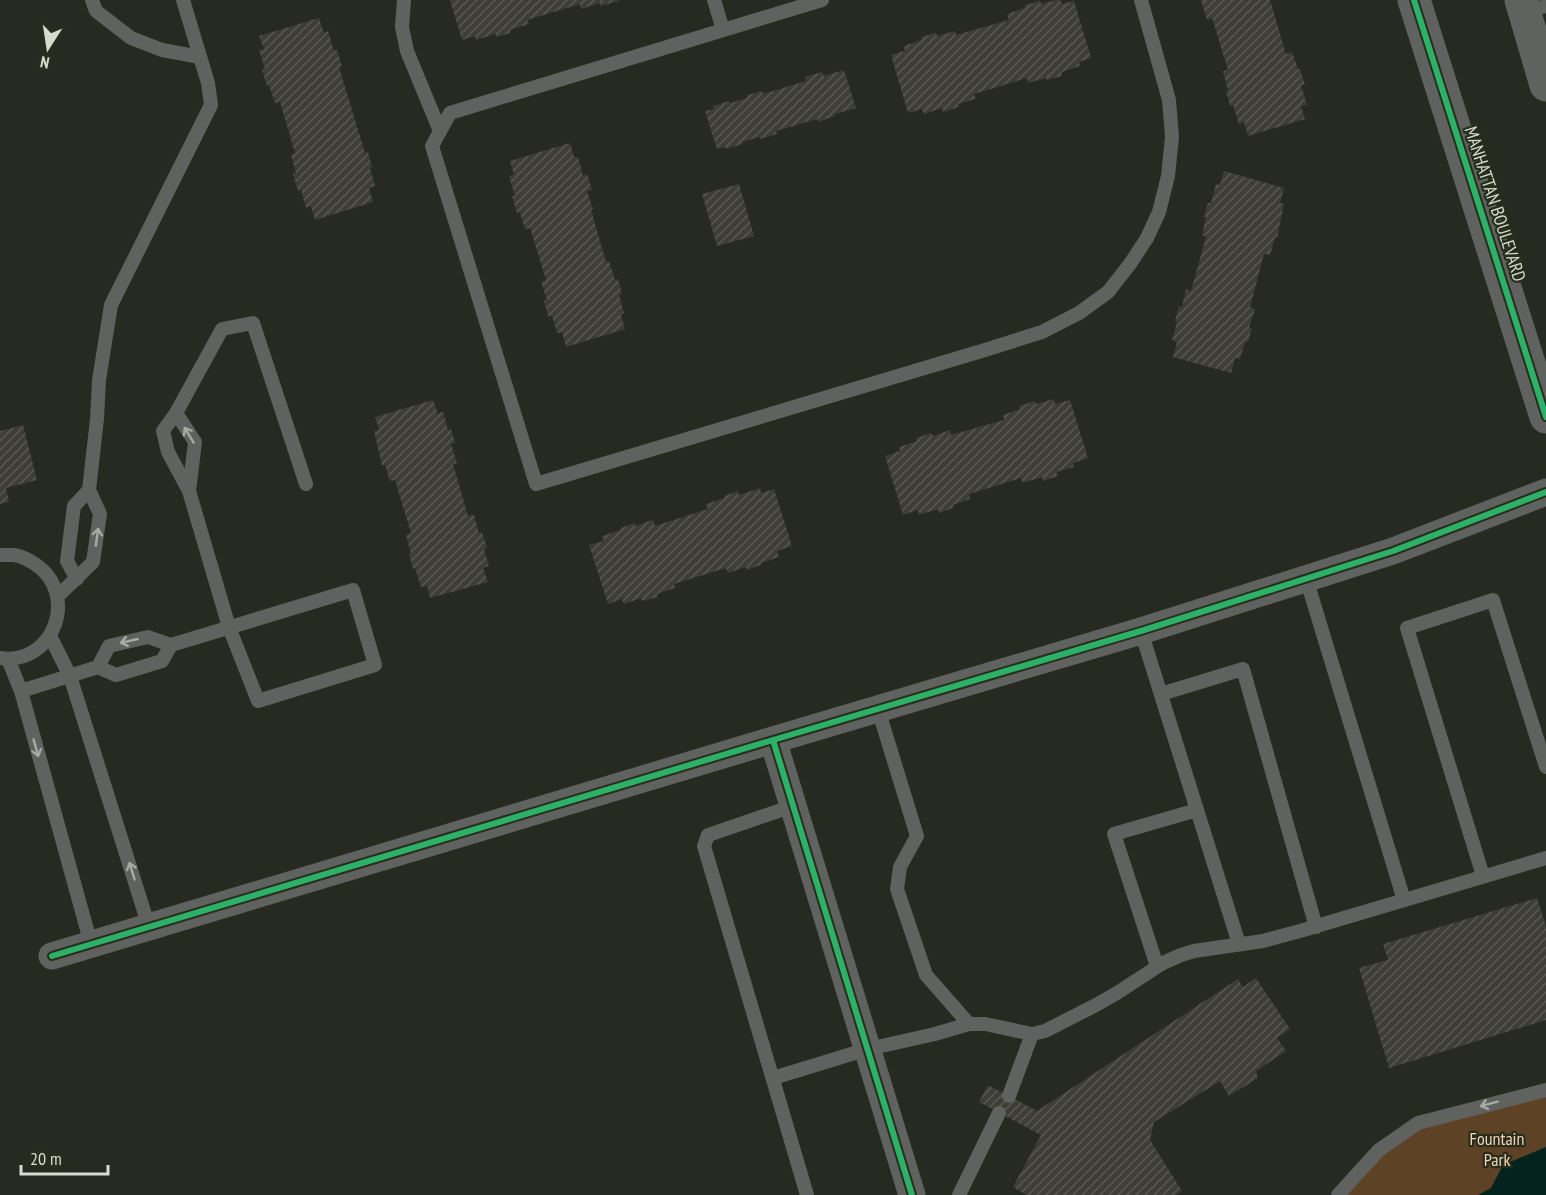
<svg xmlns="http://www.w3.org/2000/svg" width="1546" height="1195" viewBox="0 0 1546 1195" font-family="'PT Sans Narrow',sans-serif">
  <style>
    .park { fill: #5e4225 }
    .water { fill: #04231e }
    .building { fill: url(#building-hatch) }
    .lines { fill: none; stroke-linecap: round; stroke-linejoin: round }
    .service { stroke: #5f625f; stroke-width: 14 }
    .minor { stroke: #5f625f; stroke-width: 27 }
    .tertiary { stroke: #5f625f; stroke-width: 33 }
    .cycleway-casing { stroke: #282e1c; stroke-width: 10 }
    .cycleway { stroke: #2db169; stroke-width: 6 }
    .oneway { stroke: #a8aba3 }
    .labels { text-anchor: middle; stroke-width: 4.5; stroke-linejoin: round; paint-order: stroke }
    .street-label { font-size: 18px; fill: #d8dcd0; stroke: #282e1c }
    .park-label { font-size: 18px; fill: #f4d4b8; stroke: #282e1c }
  </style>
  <defs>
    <pattern id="building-hatch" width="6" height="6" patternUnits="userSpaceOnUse" patternTransform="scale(1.5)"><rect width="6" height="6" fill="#3e3e36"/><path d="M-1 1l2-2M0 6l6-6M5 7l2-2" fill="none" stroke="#595952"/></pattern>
  </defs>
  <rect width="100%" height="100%" fill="#272a20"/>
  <!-- park -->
  <polygon class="park" points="1546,1090 1546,1195 1338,1195 1418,1123"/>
  <!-- water -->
  <polygon class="water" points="1546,1147 1546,1195 1478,1195 1491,1188 1503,1165"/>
  <!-- building -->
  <g class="building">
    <polygon points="450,0 619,0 619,1 600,6 600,3 581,9 580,4 527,20 529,24 510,30 511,33 496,37 496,34 476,40 475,36 462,40"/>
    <polygon points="1056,0 1060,0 1062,4 1074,1 1091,58 1079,62 1080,66 1062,72 1062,76 1047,80 1046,78 1028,83 1027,78 974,94 976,99 958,104 959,107 943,112 942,108 924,114 922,109 908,113 891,55 905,51 904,46 922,40 921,37 936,33 937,36 955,31 956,35 1009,20 1007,14 1025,8 1025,5 1040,1 1041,4"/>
    <polygon points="1201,0 1270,0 1286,54 1292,52 1298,69 1300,69 1305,85 1301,85 1307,105 1301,106 1305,119 1248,136 1244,122 1239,124 1233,105 1230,106 1226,91 1228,91 1223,71 1228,70 1212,18 1207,20"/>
    <polygon points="319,18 324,33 328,31 334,51 337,50 342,66 339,67 365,153 368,152 372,167 370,168 375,186 369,188 373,202 315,220 311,206 306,208 301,190 298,191 293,174 296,173 291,155 295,153 280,102 275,103 269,85 267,86 262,70 265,69 259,50 264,49 259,36"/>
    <polygon points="844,70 856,108 835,114 835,116 818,122 817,119 776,131 777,134 760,139 759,137 742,142 743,144 726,149 725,147 717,149 705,111 714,109 713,106 729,101 730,103 747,98 747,95 762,91 763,94 806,81 805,77 822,72 824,76"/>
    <polygon points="570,143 574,157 578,157 583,176 587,174 592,190 587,191 593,209 591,210 606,262 609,261 615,280 618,279 622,294 619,295 624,313 621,314 625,329 566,347 562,332 557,333 552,316 548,316 544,301 547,300 541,282 546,280 530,228 525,229 520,212 517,213 512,196 515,196 509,176 514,175 510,161"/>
    <polygon points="1224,171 1284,188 1280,203 1284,204 1277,238 1275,237 1270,255 1264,254 1250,307 1255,309 1249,328 1252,328 1248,342 1245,342 1240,359 1235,358 1231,373 1173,357 1177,342 1172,340 1177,322 1175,321 1179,306 1182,307 1186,289 1191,291 1206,237 1202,235 1206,217 1204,217 1208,203 1211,203 1216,184 1220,185"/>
    <polygon points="739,184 754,236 717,246 702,194"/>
    <polygon points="1054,399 1055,404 1070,400 1088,458 1073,463 1074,467 1056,472 1058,476 1043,481 1042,477 1023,483 1021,478 969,494 970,499 953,505 953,508 939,513 938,509 919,515 918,510 903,515 885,456 900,451 899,447 917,441 916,438 931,433 933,436 950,430 951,435 1004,420 1003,415 1020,409 1019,406 1035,401 1036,404"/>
    <polygon points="433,400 438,414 443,412 448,430 451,429 455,443 451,444 457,463 453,464 468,516 474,515 479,533 482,532 487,548 484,549 489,566 483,568 488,582 430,598 427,586 421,587 415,568 413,569 409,554 411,554 406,535 411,533 395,480 390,481 385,465 382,466 374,431 379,430 375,417"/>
    <polygon points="23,425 37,480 6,488 9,502 0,504 0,431"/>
    <polygon points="760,488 761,493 774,489 792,546 777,551 779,557 761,563 761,565 747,570 746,567 728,573 726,568 674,584 675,588 657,594 658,597 642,601 641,598 624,604 622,599 608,604 589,545 604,541 602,536 621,530 620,528 635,523 635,526 653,520 655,526 708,509 706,504 725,498 724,496 738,491 739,495"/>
    <polygon points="1537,898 1546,926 1546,1020 1389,1068 1359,968 1388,960 1383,944"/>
    <polygon points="1256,978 1290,1029 1277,1038 1286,1051 1256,1071 1258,1078 1229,1096 1220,1081 1154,1122 1150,1140 1182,1191 1175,1195 1027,1195 1013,1187 1041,1135 979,1102 988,1085 1037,1111 1238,979 1243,987"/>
  </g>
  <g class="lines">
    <!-- service -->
    <g class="service">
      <polyline points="92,0 96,11 131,38 162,50 200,57"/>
      <polyline points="404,0 402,27 407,51 440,131"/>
      <polyline points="714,0 723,30"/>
      <polyline points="822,0 450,113 432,146 536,484 985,350 1042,332 1079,313 1108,292 1130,264 1147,238 1159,212 1168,176 1172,137 1169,100 1141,0"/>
      <polyline points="1524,12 1546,6"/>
      <polyline points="176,413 222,329 253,323 306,484"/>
      <path d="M0,555C5,555 10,555 14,555C21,556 29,560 35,564C80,594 54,666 0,658"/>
      <polyline points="1306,578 1404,900"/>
      <polyline points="77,579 67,561 74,506 89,490"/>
      <polyline points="58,596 93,562 100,514 89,490 97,419 99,380 111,305 211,105 208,83 183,0"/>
      <polyline points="1141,631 1239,944"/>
      <polyline points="50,636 70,676 149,927"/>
      <polyline points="8,659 21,691 91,944"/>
      <polyline points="98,667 109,646 148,637 171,645 353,590 375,665 258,701 229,627 189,491 168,452 163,431 176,413 195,442 189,491"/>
      <polyline points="21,691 98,667 116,675 162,661 171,645"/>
      <polyline points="1161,694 1243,669 1316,927"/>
      <polyline points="878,709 917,836 900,867 897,889 926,975 969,1024"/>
      <polyline points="793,806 708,835 704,846 807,1195"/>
      <polyline points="1483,876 1407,628 1493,600 1546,767"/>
      <polyline points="1157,966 1114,834 1197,810"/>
      <polyline points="773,1078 868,1049 935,1034 969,1024 985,1024 1032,1034 1045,1031 1096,1005 1117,993 1163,963 1181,955 1194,951 1263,941 1300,931 1546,858"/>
      <polyline points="1009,1096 1032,1034"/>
      <polyline points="959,1195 999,1113"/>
      <polyline points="1338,1195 1379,1150 1418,1123 1546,1090"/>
    </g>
    <!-- minor -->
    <g class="minor">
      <polyline points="773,740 912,1195"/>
      <polyline points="52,956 773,740 1141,631 1393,551 1546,492"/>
    </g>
    <!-- tertiary -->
    <g class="tertiary">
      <polyline points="1414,0 1546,417"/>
      <polyline points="1521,0 1546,85"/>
    </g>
    <!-- cycleway casing -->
    <g class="cycleway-casing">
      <g id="cycleway">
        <polyline points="1414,0 1546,417"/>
        <polyline points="773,740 912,1195"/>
        <polyline points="52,956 773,740 1141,631 1393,551 1546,492"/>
      </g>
    </g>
    <!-- cycleway -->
    <use href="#cycleway" class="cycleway"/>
  </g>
  <!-- one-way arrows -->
  <defs><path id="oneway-shaft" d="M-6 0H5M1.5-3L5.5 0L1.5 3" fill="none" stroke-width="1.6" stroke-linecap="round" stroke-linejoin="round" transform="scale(1.5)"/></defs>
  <g class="oneway">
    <use href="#oneway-shaft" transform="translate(189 435) rotate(-121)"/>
    <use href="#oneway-shaft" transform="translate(97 537) rotate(-82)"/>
    <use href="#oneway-shaft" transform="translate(129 641) rotate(167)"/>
    <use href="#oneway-shaft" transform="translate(36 748) rotate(74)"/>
    <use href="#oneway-shaft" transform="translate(132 871) rotate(-107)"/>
    <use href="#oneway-shaft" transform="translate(1489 1104) rotate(165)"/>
  </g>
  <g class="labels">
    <!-- street labels -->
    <g class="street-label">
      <text transform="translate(1495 204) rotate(72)" y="6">MANHATTAN BOULEVARD</text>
    </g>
    <!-- park labels -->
    <g class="park-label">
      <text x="1497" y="1145">Fountain<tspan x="1497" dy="21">Park</tspan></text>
    </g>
  </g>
  <!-- north arrow -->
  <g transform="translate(48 48) rotate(192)" stroke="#282e1c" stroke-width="4.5" paint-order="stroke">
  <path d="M0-4.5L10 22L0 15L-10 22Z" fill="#d8dcd0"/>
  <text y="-9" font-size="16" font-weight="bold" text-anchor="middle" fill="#d8dcd0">N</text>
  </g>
  <!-- scale -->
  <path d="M21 1165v9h87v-9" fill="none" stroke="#d8dcd0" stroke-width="3"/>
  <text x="30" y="1165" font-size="18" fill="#d8dcd0" stroke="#282e1c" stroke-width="4.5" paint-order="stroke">20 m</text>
</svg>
